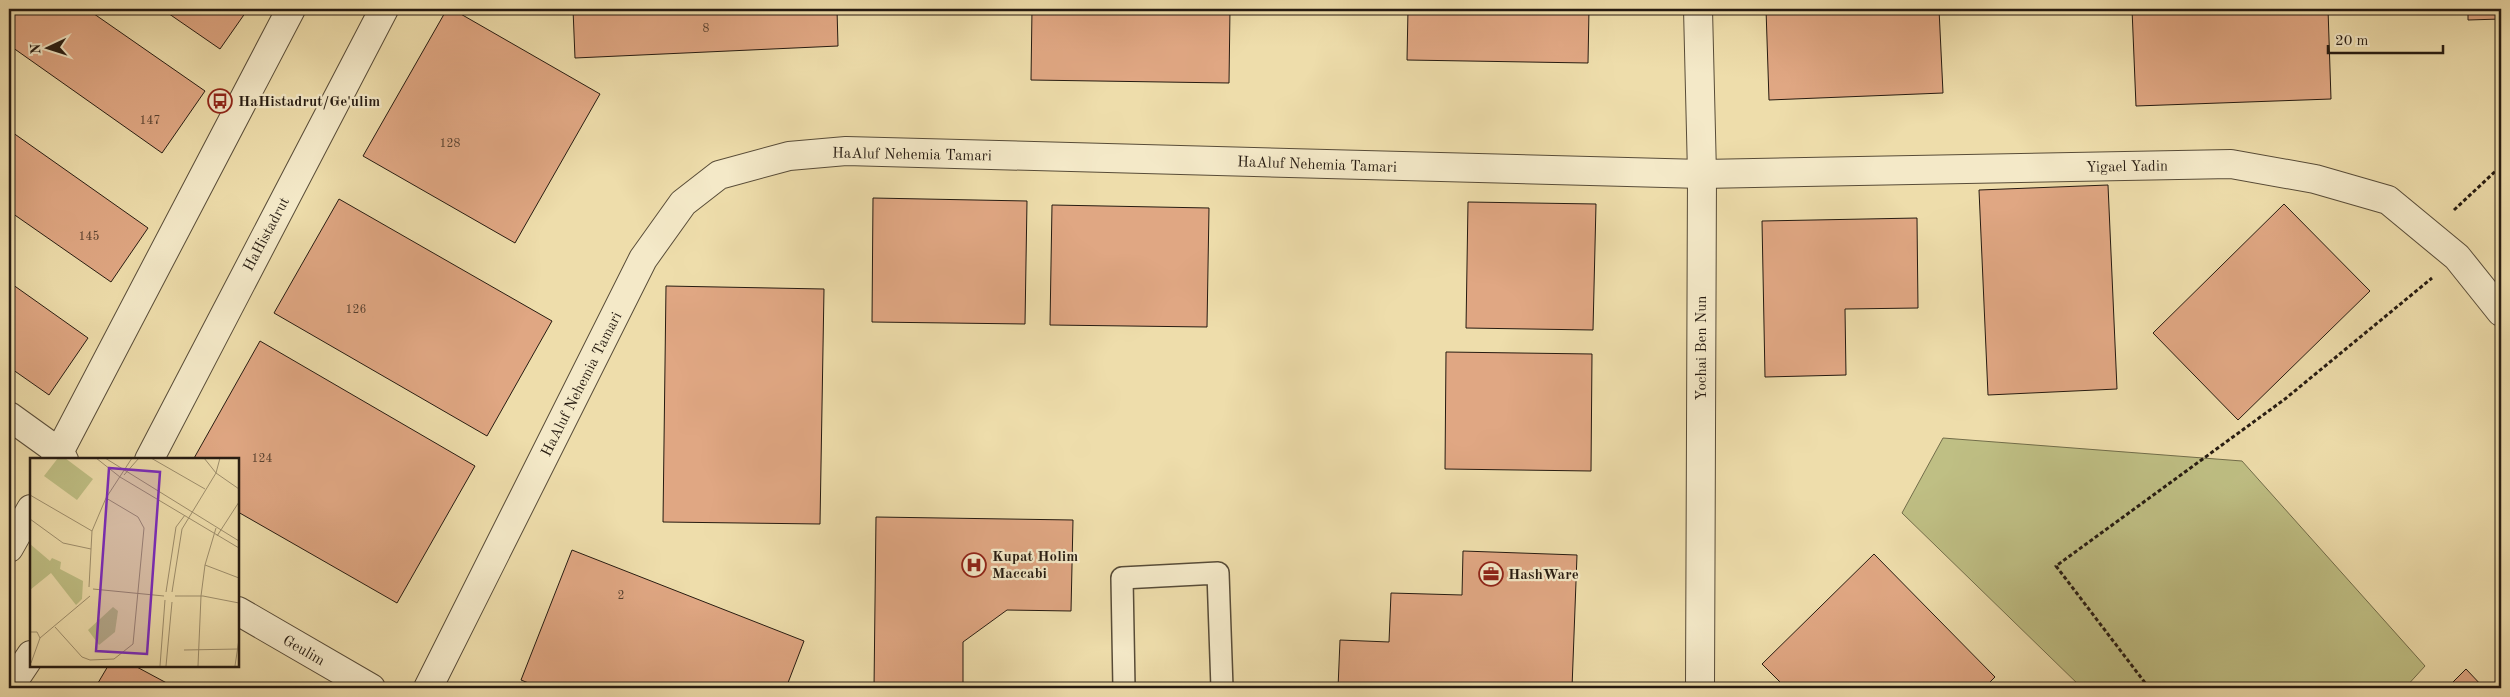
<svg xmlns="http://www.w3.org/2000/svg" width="2510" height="697" viewBox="0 0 2510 697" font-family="'Old Standard TT',serif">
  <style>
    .green { fill: #bfbf84; stroke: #726d4a }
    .building { fill: #e0a783; stroke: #261b11 }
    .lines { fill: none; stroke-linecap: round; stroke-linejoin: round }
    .service-casing { stroke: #584c38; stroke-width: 24 }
    .minor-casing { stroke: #584c38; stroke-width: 30 }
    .tertiary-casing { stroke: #584c38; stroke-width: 30 }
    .path { stroke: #261b11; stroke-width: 3; stroke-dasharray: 4 2.5; stroke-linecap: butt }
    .service { stroke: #f4e9c8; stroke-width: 21 }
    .minor { stroke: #f4e9c8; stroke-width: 28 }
    .tertiary { stroke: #f4e9c8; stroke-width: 28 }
    .labels { text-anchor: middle; stroke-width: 4.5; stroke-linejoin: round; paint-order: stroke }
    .number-label { font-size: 12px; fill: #543e2e }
    .poi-label { font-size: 15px; font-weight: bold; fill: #261b11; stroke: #f4e9c8; text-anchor: start }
    .street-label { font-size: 15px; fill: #261b11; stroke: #f4e9c8 }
    .inset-road { fill: none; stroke: #9e8f6d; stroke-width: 1 }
    .view { fill: #7b2cbf; fill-opacity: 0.15; stroke: #7b2cbf; stroke-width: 2.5 }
    .inset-edge { fill: none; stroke: #261b11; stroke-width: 2.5 }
  </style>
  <rect width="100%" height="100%" fill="#eeddab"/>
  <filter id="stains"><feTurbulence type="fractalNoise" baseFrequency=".004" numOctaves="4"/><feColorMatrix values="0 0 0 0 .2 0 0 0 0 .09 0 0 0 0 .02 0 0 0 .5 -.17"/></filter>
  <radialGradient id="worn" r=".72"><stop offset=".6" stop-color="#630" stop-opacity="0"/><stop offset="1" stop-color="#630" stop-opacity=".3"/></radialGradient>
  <!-- green -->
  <polygon class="green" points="1943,438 2242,461 2425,666 2405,688 2082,688 1902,513"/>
  <!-- building -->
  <g class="building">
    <polygon points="9,9 87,9 205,91 162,153 9,45"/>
    <polygon points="162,9 248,9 220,49"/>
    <polygon points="447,9 452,9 600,94 515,243 363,156"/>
    <polygon points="573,9 837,9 838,46 575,58"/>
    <polygon points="1032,9 1230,9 1229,83 1031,80"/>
    <polygon points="1408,9 1589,9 1588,63 1407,60"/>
    <polygon points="1766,9 1939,9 1943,93 1769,100"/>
    <polygon points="2132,9 2328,9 2331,99 2136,106"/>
    <polygon points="2468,9 2501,9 2501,19 2468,20"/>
    <polygon points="9,130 148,228 111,282 9,211"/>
    <polygon points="2108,185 2117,389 1988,395 1979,190"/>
    <polygon points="873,198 1027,201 1025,324 872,322"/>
    <polygon points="339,199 552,321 487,436 274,313"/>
    <polygon points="1468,202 1596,204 1593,330 1466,328"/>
    <polygon points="2284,204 2370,291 2238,420 2153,333"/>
    <polygon points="1052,205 1209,208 1207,327 1050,325"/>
    <polygon points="1917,218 1918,308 1845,309 1846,375 1765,377 1762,221"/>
    <polygon points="9,282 88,338 49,395 9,367"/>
    <polygon points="666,286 824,289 820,524 663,522"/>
    <polygon points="260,341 475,466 397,603 238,512 238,460 193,460"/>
    <polygon points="1446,352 1592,354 1591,471 1445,469"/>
    <polygon points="876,517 1073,520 1071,611 1007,610 963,642 963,688 874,688"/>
    <polygon points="572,550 804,641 786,688 541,688 521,680"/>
    <polygon points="1463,551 1577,555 1572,688 1338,688 1340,640 1389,642 1391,593 1462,595"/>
    <polygon points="1874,554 1995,677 1984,688 1786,688 1762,664"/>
    <polygon points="108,666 135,666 176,688 95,688"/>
    <polygon points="2466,669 2484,688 2447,688"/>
  </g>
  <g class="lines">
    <!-- service casing -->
    <g class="service-casing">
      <polyline id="service" points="1124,688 1122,578 1218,573 1222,688"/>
    </g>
    <!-- minor casing -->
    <g class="minor-casing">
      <g id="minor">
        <polyline points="1698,9 1702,174 1700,688"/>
        <polyline points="238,611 371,688"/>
        <polyline points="428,688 643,259 683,203 719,175 789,156 846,151 1702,174 2231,164 2315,179 2388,200 2457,257 2501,312"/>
      </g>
    </g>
    <!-- tertiary casing -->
    <g class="tertiary-casing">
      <g id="tertiary">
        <polyline points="9,416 59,452 64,460"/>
        <polyline points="55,460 291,9"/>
        <polyline points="149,460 384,9"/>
        <polyline points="9,548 31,509"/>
        <polyline points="9,688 31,655"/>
      </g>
    </g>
    <!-- path -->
    <g class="path">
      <polyline points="2454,210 2501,166"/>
      <polyline points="2149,688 2056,566 2285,399 2432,278"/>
    </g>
    <!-- service -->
    <use href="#service" class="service"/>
    <!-- minor -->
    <use href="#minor" class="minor"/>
    <!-- tertiary -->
    <use href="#tertiary" class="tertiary"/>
  </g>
  <!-- icons -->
  <defs>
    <g id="bus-ring" transform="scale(1.25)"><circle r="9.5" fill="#f4e9c8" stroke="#8f2418" stroke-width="1.5"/><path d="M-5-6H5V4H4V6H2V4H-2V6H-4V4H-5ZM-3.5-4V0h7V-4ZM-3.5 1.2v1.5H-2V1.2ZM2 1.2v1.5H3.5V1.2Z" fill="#8f2418"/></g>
    <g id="hospital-ring" transform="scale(1.25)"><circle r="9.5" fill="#f4e9c8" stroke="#8f2418" stroke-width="1.5"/><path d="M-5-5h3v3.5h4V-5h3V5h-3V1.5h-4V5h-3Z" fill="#8f2418"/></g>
    <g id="office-ring" transform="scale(1.25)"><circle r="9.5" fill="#f4e9c8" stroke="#8f2418" stroke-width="1.5"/><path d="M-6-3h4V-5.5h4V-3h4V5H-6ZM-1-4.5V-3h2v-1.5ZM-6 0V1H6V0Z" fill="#8f2418"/></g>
  </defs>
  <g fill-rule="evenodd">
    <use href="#bus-ring" x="220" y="101"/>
    <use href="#hospital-ring" x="974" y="565"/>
    <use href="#office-ring" x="1491" y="574"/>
  </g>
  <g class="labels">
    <!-- number labels -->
    <g class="number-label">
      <text x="706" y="32">8</text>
      <text x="150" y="124">147</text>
      <text x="450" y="147">128</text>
      <text x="89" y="240">145</text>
      <text x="356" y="313">126</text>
      <text x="262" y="462">124</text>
      <text x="621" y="599">2</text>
    </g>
    <!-- poi labels -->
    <g class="poi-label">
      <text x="238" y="106">HaHistadrut/Ge'ulim</text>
      <text x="992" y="561">Kupat Holim<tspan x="992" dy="17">Maccabi</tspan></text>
      <text x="1508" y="579">HashWare</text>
    </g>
    <!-- street labels -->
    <g class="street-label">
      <text transform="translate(912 154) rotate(1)" y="5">HaAluf Nehemia Tamari</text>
      <text transform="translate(1317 164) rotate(2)" y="5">HaAluf Nehemia Tamari</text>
      <text transform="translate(2127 166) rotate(-1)" y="5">Yigael Yadin</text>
      <text transform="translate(266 234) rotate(-62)" y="5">HaHistadrut</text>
      <text transform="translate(1701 348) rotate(-90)" y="5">Yochai Ben Nun</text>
      <text transform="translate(581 384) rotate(-63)" y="5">HaAluf Nehemia Tamari</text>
      <text transform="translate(304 650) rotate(30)" y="5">Geulim</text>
    </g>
  </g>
  <!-- overview -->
  <g transform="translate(30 458)">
    <rect width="209" height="209" fill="#eeddab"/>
    <path d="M28,0H35L63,21L47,42L14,18ZM0,86L20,103L22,100L31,104L30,111L53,123L52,141L46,147L21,115L0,132ZM83,149L88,153L85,174L69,187L58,172Z" fill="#bfbf84"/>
    <path class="inset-road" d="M66,0L90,19L209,90M75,0L209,83M121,0L175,31M174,0L186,15L209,31M94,17L109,0M0,37L62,73M0,61L33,85L61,91M187,78L209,44M175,107L209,120M59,129L62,73L76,40L102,0M63,131L134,138M136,134L146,69L155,57M142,134L152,71L186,15L190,0M145,138H173L209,145M25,169L52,199L60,202L84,201L103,186L114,70L108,59L76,40M0,174H7L10,180L1,205M10,180L60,138M154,192L209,191M130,208L135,142M136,208L142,144M168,208L171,138L175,107L186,70M205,208L209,181"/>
    <path class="view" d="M79,10L130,14L117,196L66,193Z"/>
    <rect width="209" height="209" class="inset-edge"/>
  </g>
  <!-- margin -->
  <rect width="2510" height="697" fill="none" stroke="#eeddab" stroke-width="30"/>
  <rect x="10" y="10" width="2490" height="677" fill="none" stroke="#261b11" stroke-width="2.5"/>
  <rect x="15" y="15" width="2480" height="667" fill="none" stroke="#261b11"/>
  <!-- north arrow -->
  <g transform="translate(48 48) rotate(266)" stroke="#f4e9c8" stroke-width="4" paint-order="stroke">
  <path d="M0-4L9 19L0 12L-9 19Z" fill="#261b11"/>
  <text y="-8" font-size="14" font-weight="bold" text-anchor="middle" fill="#261b11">N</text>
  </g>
  <!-- scale -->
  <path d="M2328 45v8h115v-8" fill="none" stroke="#261b11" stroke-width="2.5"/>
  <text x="2335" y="45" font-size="15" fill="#261b11" stroke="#f4e9c8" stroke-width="4" paint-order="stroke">20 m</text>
  <rect width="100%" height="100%" filter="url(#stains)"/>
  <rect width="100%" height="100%" fill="url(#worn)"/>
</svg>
